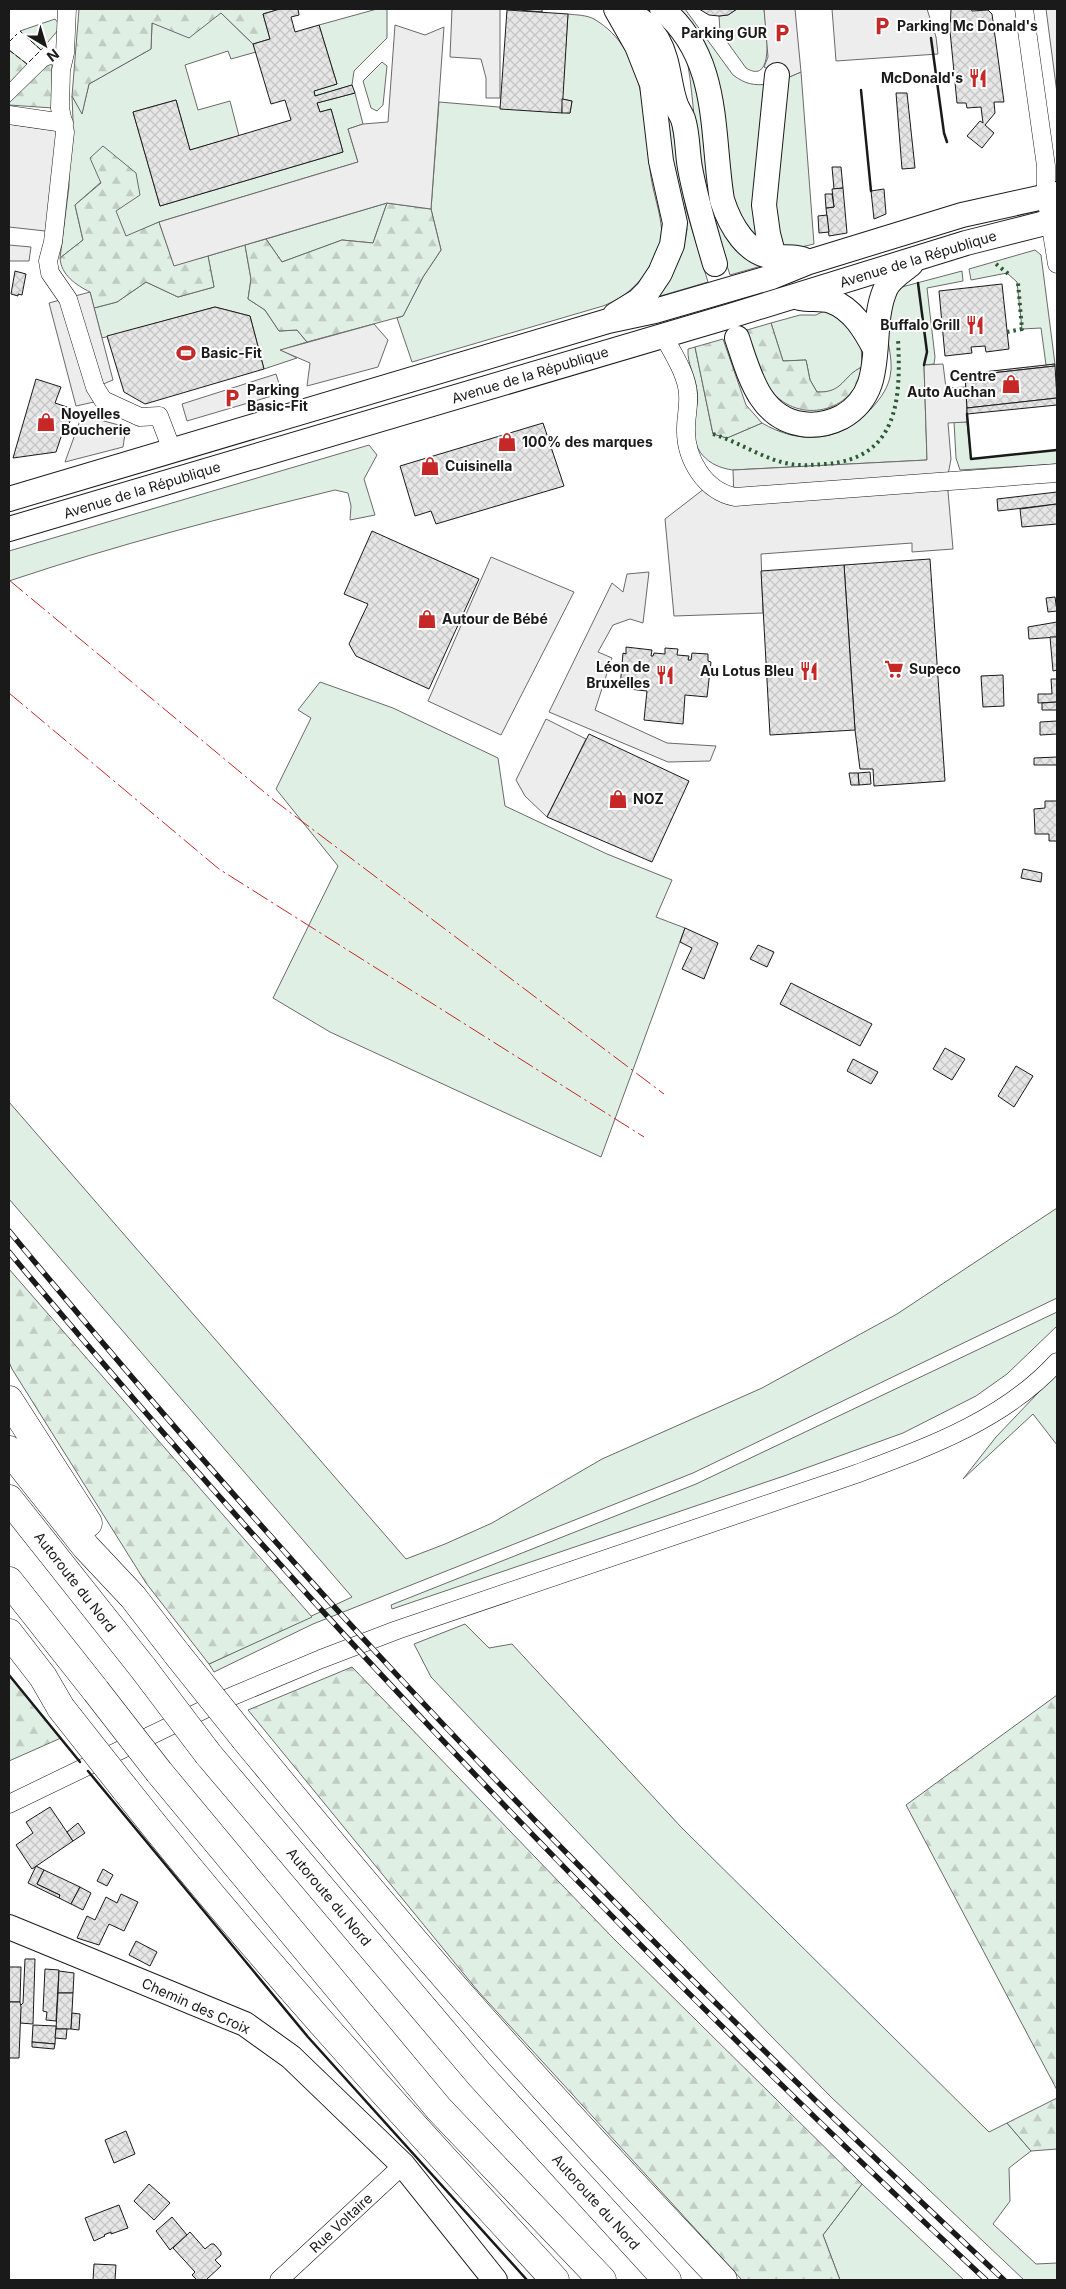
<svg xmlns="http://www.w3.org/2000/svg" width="1066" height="2289" viewBox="0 0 1066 2289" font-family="Inter,sans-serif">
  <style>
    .green { fill: #e0efe3; stroke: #6a6a6a }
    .forest { fill: url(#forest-firs); stroke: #6a6a6a }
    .parking { fill: #ededed; stroke: #6a6a6a }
    .building { fill: url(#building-cross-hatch); stroke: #1a1a1a }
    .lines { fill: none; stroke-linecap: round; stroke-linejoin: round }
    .minor-casing { stroke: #1a1a1a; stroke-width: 19 }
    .secondary-casing { stroke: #1a1a1a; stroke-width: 26 }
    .motorway-casing { stroke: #1a1a1a; stroke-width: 29 }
    .minor { stroke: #fff; stroke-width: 18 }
    .secondary { stroke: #fff; stroke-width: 24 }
    .motorway { stroke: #fff; stroke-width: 28 }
    .rail-casing { stroke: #1a1a1a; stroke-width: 5.5 }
    .rail { stroke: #fff; stroke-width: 4; stroke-dasharray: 11; stroke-linecap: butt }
    .motorway-bridge-casing { stroke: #1a1a1a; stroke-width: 29; stroke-linecap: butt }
    .motorway-bridge { stroke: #fff; stroke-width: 28 }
    .hedge { stroke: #2b5a34; stroke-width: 4; stroke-dasharray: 2.5 4; stroke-linecap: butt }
    .fence { stroke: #1a1a1a; stroke-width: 1; stroke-dasharray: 6 2.5; stroke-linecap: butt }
    .wall { stroke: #1a1a1a; stroke-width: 2.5 }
    .power { stroke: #c62828; stroke-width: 1; stroke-dasharray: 18 4 2.5 4; stroke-linecap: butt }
    .labels { text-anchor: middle; stroke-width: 4; stroke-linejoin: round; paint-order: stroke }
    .poi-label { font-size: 14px; font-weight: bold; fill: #1a1a1a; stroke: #fff; text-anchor: start }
    .street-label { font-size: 14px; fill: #1a1a1a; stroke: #fff }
  </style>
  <defs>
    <pattern id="forest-firs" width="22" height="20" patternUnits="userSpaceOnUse" patternTransform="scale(1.25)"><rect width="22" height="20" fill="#e0efe3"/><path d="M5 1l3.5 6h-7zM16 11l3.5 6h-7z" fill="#c0ccc2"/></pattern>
    <pattern id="building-cross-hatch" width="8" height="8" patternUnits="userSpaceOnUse" patternTransform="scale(1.25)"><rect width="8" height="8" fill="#e6e6e6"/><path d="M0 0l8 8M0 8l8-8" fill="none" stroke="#c5c5c5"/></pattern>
  </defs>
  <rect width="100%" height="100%" fill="#fff"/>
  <!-- green -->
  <g class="green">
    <polygon points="377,9 387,9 387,38 354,71 352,85 315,96 314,91 337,84 319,25"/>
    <path d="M678,9H685L733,75C745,84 754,86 769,84L765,248L736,218Z"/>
    <path d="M737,9H764C765,21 777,87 746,68L720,32L719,16L728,15Z"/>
    <polygon points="221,13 253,44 256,52 231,59 228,51 185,65 198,110 230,101 239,136 190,150 176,100 133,112 160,206 343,152 331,109 320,112 317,103 355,93 363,124 348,129 358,162 159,222 126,237 101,182 75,205 83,240 60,258 69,186 69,159 73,121 72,96 82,113 89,84 151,49 152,23"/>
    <path d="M568,14C576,15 587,15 594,19C649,51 643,123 651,177C654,198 665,224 661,245C660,249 656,254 654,258C642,282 628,296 603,306L412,362L397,318L403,316L423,277L441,250L431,209L439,102L570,113L572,101L562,99Z"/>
    <polygon points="55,19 59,24 59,29 41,50 20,31"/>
    <path d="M638,25L665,81L686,209L708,282L657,297C671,277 684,254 687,229Z"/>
    <path d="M690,54L711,152L765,265L730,275C717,235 706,195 699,153C693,121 693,88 686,55Z"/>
    <polygon points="382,62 387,66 383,105 377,111 371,108 363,81"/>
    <polygon points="801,72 814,244 797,248 779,248 772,206 787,78"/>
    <polygon points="387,203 373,243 342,240 282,262 266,239"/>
    <polygon points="245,245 251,279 248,299 265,310 279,331 297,330 307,342 281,350 297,358 264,369 250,316 215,307 102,338 94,308 117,302 146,282 178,297 214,287 208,256"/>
    <polygon points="1035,250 1041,255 1055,364 1046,365 1041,328 1022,329 1017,282 1007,273 971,280 969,269"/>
    <path d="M962,271L963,281L927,288L935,357L934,364L924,365L927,460L733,470C708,467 691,450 694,424C695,412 699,402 697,390C695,375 687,364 688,349L695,347L713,434L727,438L762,423C798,444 837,443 867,413C877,403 887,391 890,377C895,356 882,332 887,312C889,304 895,296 898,288Z"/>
    <path d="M824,311L839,316L861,343L862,367C842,376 844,394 817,392L810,380L806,360L783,361L771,323L800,315H816Z"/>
    <polygon points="954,422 967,422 971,459 1057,450 1057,464 960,470 956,458"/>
    <path d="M369,445L377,455L364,479L375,515L350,520L351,506L348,493L335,490C225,517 116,545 9,581V551Z"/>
    <polygon points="320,682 393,708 498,758 505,806 607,854 672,880 656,917 685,928 601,1157 330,1032 273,998 338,866 276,789 311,718 298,710"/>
    <polygon points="9,1102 406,1559 445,1544 492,1523 602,1459 762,1388 897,1314 1057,1208 1057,1298 693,1473 313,1624 214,1672 209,1664 352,1597 9,1199"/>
    <polygon points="1057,1312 1057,1326 1007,1374 976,1396 903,1433 784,1476 392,1609 391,1605 696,1484"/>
    <polygon points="1057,1373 1057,1445 1033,1414 963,1479 996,1437"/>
    <polygon points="465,1624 489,1648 512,1644 681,1827 989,2132 1007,2123 1031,2151 1009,2168 1010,2201 993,2224 1036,2264 1057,2263 1057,2280 1024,2280 831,2097 768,2033 431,1677 414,1644"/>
    <polygon points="862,2184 964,2280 840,2280 823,2235"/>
  </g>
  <!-- forest -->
  <g class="forest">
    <polygon points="79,9 280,9 263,14 270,39 253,44 221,13 189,38 152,23 151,49 89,84 82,114 72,96"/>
    <polygon points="9,50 27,64 9,83"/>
    <polygon points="52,64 53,108 9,105 9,103 47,66"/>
    <path d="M103,146L136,173L140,195L116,211L126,236L159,222L174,265L208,256L214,287L178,297L146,282L117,302L94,308L90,292C76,285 61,275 60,258L83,240L75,205L101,183L90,158Z"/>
    <polygon points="387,203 431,209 441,250 423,277 403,316 307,342 297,330 279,331 265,310 248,299 251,279 245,245 266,239 282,262 342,240 373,243"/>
    <path d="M771,323L783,361L806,360L810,380L817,392C844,393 842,376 862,367C857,410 803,425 774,394C758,378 754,351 747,330Z"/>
    <polygon points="723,339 746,405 762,423 727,438 713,434 695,347"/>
    <polygon points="9,1269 312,1617 209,1664 146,1583 12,1369 9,1362"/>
    <polygon points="352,1667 614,1939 862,2184 823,2235 840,2280 742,2280 477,1990 248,1710"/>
    <polygon points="9,1675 61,1738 9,1761"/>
    <polygon points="1057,1695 1057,2090 906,1805"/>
    <polygon points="1057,2098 1057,2149 1031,2151 1007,2123"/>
  </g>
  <!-- parking -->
  <g class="parking">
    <polygon points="452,9 500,9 500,98 486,98 486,78 481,59 450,57"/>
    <polygon points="764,9 795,9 801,72 787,78 764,67 768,57"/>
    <polygon points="832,9 927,9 936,37 938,54 836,61"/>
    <polygon points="1046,9 1057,9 1057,93"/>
    <polygon points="395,25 425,35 444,27 431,209 387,203 174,266 159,222 358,162 348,129 363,124 388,122"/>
    <polygon points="9,124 65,132 54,232 9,227"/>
    <polygon points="9,245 31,247 29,261 9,261"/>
    <polygon points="90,292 113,380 96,387 103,400 76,406 49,303"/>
    <polygon points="374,324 388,340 378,367 307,386 310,363 280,350"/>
    <polygon points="943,364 946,388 966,387 967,422 948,423 951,459 947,480 953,549 912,552 912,543 761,554 763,613 674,616 665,519 709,485 734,497 733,470 927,460 924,365"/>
    <polygon points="276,374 282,393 187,421 182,404"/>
    <polygon points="82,415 126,427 123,447 65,462"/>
    <polygon points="491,557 574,592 501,735 428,701"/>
    <polygon points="649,572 643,623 630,619 613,625 598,652 612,658 595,710 667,743 716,746 710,761 668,762 549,712 612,583 623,592 627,574"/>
    <polygon points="546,719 586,739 547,817 525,796 516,780"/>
  </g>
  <!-- building -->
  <g class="building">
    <polygon points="280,9 298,9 299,15 291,17 295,32 319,25 337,84 314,91 315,96 352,85 355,93 317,103 320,112 331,109 343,152 160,206 133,112 176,100 190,150 291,120 285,100 271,104 253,44 270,39 263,14"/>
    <polygon points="507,9 542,9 542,12"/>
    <polygon points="699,9 737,9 728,15 719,16 709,15"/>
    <polygon points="951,9 971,9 972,11 988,10 992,14 1004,102 994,102 995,113 985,125 994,133 982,148 967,136 980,121 983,123 981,107 967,108 966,103 957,103 950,31"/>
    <polygon points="507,10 568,14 562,113 500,109"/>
    <polygon points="896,93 907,93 915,168 902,169"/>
    <polygon points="562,99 572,101 570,113 562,113"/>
    <polygon points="832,167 841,167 843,188 834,189"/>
    <polygon points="843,188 847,233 829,236 826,208 834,207 832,189"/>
    <polygon points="884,189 886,214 874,219 871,191"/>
    <polygon points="825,194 832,194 834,207 826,208"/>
    <polygon points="827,215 829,232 819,233 818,216"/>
    <polygon points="15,271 26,274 22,295 18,294 18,296 11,294"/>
    <polygon points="1002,284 1009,349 986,352 985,346 971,347 972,353 945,356 939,291"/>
    <polygon points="215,307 250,316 264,369 145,404 124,392 107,336"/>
    <polygon points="1055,364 1055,366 965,376 965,374"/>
    <polygon points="1055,366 1057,398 967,408 965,376"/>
    <polygon points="36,379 61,387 55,403 70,408 68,415 72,416 67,429 64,428 56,452 13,458"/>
    <polygon points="1057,398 1057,405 967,414 967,408"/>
    <polygon points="543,423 564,486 436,524 431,511 415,516 400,466"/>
    <polygon points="1057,492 1057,504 998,511 997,499"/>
    <polygon points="1057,504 1057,524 1022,527 1020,509"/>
    <polygon points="372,531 479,579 429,689 356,656 349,644 368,604 344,594"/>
    <polygon points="930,559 945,781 874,786 873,769 860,769 855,730 844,565"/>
    <polygon points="844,565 855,730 770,735 761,571"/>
    <polygon points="1055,597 1057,611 1048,612 1046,598"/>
    <polygon points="1057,622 1057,637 1029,639 1028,627"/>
    <polygon points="1050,637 1057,637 1057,670 1053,671"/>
    <polygon points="626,647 652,650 651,656 653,656 654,653 665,654 665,648 678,649 677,655 689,656 688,660 691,660 692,653 708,654 708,661 711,662 707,697 685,695 683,724 644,720 647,691 620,688 623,653 626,654"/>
    <polygon points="1003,675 1004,706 983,707 981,676"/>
    <polygon points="1051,679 1057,679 1057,702 1038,703 1038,694 1052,694"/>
    <polygon points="1057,702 1057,710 1042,710 1042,703"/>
    <polygon points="1057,721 1057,734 1040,735 1040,722"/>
    <polygon points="589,734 689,781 652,862 547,817"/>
    <polygon points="1057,757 1057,765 1034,765 1034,758"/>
    <polygon points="870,772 871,784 859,785 858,773"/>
    <polygon points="849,773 858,773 859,785 851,785"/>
    <polygon points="1045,801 1057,801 1057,841 1049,841 1049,834 1035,834 1034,809 1045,808"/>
    <polygon points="1023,869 1042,873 1041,882 1021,878"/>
    <polygon points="685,928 718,943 704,979 682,969 692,948 680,942"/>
    <polygon points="758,945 774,952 767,967 750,959"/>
    <polygon points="791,983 872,1024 860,1046 780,1004"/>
    <polygon points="945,1048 965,1059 952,1080 933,1069"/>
    <polygon points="853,1059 878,1072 871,1084 847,1071"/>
    <polygon points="1016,1066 1033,1076 1014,1107 998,1096"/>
    <polygon points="50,1807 73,1841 32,1869 16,1845 33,1833 26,1822"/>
    <polygon points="78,1823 85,1833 73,1841 67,1832"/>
    <polygon points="36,1866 44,1870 37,1884 60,1895 59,1898 28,1883"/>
    <polygon points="103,1869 113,1875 107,1886 97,1881"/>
    <polygon points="44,1870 80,1887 71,1904 59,1898 60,1895 37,1884"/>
    <polygon points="80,1887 91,1893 83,1910 71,1904"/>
    <polygon points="121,1894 138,1902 124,1931 109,1924 99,1945 77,1938 87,1916 95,1920 106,1897 117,1903"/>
    <polygon points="136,1941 157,1952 150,1966 129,1955"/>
    <polygon points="25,1959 35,1959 33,2024 20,2023 19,2007 23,2003"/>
    <polygon points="9,1967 21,1967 20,2002 9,2002"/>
    <polygon points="45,1969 59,1970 56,2021 46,2020 47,2012 43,2011"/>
    <polygon points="59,1971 74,1973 73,1993 58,1993"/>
    <polygon points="58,1993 73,1993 71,2029 56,2029"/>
    <polygon points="9,2002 20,2002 21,2007 19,2058 9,2058"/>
    <polygon points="72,2013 80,2014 79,2030 71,2029"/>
    <polygon points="33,2025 56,2026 55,2044 32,2042"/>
    <polygon points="56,2029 67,2029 66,2039 55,2038"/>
    <polygon points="32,2042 55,2044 54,2049 32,2047"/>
    <polygon points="126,2131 135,2154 114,2163 105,2140"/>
    <polygon points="149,2184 170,2203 154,2220 134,2201"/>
    <polygon points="119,2205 128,2228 111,2234 111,2232 104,2235 105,2236 94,2241 85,2218"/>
    <polygon points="172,2217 187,2235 170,2250 156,2231"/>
    <polygon points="190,2232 205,2249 211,2244 214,2244 221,2252 221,2255 215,2260 221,2266 206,2280 197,2280 192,2275 195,2272 173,2248"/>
    <polygon points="94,2264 116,2265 115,2280 93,2280"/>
  </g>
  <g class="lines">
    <!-- minor casing -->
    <g class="minor-casing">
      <g id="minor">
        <polyline points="67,9 65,53 61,70 60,108 65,132 53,242 48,261 50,273 68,299 95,387 103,400 140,417 159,416 172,450"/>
        <polyline points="1024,9 1046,166 1046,196 1057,264"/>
        <polyline points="9,115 64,123"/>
        <path d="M663,335C672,352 687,374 688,394C689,406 686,417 686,428C685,459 705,491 735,497L1057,473"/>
        <path d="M9,1804L228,1698L321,1659L397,1630L856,1474C928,1447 1004,1420 1057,1362"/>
        <polyline points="279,2280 403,2165"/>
      </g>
    </g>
    <!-- secondary casing -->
    <g class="secondary-casing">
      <g id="secondary">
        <path d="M623,9C636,15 649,26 657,39C670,62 668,83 676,105C678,110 681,114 683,119C688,134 687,152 690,168C696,201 706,233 715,264"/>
        <path d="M662,9C721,58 711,133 722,200C730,225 747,256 776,257C788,258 797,256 807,261"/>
        <polyline points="774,257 768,234 764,205 777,75"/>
        <path d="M800,298C810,300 821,298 831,301C853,309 865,330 875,349"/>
        <polyline points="615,315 638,301 648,291 660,273 672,245 675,223 661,161 652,84 637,46 616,9"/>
        <path d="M737,338C749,373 759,418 802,424C815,426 830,423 842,417C890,390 867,333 885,290C889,279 903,271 911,264"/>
        <polyline points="9,499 608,321 655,311 772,277 809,262 962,215 1057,194"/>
        <polyline points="9,529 730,316 966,243 1057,220"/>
        <polyline points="9,1927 245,2024 291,2057 403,2165 495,2280"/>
      </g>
    </g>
    <!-- motorway casing -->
    <g class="motorway-casing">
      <g id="motorway">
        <polyline points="9,1400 88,1523"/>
        <polyline points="9,1450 86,1547 133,1597 177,1654"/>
        <polyline points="9,1499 143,1668"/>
        <polyline points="9,1581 96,1691"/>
        <polyline points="9,1633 43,1677 61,1708"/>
        <path d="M245,1739C316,1825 388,1912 462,1996C547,2093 635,2187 723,2280"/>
        <polyline points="208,1754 479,2074 667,2280"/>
        <polyline points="159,1772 439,2109 602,2280"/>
        <path d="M125,1789C260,1960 408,2120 555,2280"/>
      </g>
    </g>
    <!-- minor -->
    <use href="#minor" class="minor"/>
    <!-- secondary -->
    <use href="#secondary" class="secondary"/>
    <!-- motorway -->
    <use href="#motorway" class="motorway"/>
    <!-- rail casing -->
    <g class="rail-casing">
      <g id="rail">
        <path d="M9,1231C134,1382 263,1531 397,1675C591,1884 796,2085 1004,2280"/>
        <path d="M9,1252C312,1616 640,1957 986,2280"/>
      </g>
    </g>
    <!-- rail -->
    <use href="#rail" class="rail"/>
    <!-- motorway-bridge casing -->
    <g class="motorway-bridge-casing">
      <g id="motorway-bridge">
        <polyline points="177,1654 245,1739"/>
        <polyline points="143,1668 208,1754"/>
        <polyline points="96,1691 159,1772"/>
        <polyline points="61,1708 125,1789"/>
      </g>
    </g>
    <!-- motorway-bridge -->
    <use href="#motorway-bridge" class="motorway-bridge"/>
    <!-- hedge -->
    <g class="hedge">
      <polyline points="996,264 1011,276"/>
      <polyline points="1007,332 1022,329 1018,283"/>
      <path d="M713,434C739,442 763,459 790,464C802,466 813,465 825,464C899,459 901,398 898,339"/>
    </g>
    <!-- fence -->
    <g class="fence">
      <polyline points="9,42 17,34"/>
      <polyline points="9,50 27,64 41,50 20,31"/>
    </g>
    <!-- wall -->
    <g class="wall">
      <polyline points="931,38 944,133 947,142"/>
      <polyline points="861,90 871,191"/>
      <polyline points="918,283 927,352 924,365"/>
      <polyline points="967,414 971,459 1057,450"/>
      <polyline points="9,1675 80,1762"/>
      <polyline points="88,1771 308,2037 527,2280"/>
    </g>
    <!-- power -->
    <g class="power">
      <polyline points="9,580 275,801 664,1094"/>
      <polyline points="9,693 219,869 644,1137"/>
    </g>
  </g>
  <!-- icons -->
  <defs>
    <g id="parking-bare" transform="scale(1.5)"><path d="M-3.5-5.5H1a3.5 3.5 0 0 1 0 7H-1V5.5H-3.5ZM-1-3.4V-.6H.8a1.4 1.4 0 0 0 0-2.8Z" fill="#c62828" stroke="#fff" stroke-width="2.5" paint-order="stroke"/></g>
    <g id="restaurant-bare" transform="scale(1.5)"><path d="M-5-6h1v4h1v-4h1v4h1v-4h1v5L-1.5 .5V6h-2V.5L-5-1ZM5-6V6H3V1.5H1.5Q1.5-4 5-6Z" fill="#c62828" stroke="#fff" stroke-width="2.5" paint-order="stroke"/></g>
    <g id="stadium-bare" transform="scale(1.5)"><path d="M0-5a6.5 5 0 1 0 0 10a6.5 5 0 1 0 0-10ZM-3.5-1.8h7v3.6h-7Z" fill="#c62828" stroke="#fff" stroke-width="2.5" paint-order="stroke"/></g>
    <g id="shop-bare" transform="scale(1.5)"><path d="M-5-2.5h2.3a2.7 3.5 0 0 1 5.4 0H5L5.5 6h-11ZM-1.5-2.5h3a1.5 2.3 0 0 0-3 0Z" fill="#c62828" stroke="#fff" stroke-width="2.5" paint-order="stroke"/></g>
    <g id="supermarket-bare" transform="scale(1.5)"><path d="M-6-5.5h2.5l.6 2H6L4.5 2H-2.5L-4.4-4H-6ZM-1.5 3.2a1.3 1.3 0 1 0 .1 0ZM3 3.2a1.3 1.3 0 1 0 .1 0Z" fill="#c62828" stroke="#fff" stroke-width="2.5" paint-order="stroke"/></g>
  </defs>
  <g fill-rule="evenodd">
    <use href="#parking-bare" x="882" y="26"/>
    <use href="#parking-bare" x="782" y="33"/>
    <use href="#restaurant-bare" x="978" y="78"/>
    <use href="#restaurant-bare" x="975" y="325"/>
    <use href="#stadium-bare" x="186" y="353"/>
    <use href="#shop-bare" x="1011" y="384"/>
    <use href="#parking-bare" x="232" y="398"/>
    <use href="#shop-bare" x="46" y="422"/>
    <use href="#shop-bare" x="507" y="442"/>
    <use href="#shop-bare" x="430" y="466"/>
    <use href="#shop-bare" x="427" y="619"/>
    <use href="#supermarket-bare" x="894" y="669"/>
    <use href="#restaurant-bare" x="809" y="671"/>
    <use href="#restaurant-bare" x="665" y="675"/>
    <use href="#shop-bare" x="618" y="799"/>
  </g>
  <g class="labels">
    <!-- poi labels -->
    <g class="poi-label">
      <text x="897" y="31">Parking Mc Donald's</text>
      <text x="767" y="38" text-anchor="end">Parking GUR</text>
      <text x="963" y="83" text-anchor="end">McDonald's</text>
      <text x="960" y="330" text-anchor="end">Buffalo Grill</text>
      <text x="201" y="358">Basic-Fit</text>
      <text x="996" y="381" text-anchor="end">Centre<tspan x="996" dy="16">Auto Auchan</tspan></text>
      <text x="247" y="395">Parking<tspan x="247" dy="16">Basic-Fit</tspan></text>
      <text x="61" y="419">Noyelles<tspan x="61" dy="16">Boucherie</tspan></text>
      <text x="522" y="447">100% des marques</text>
      <text x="445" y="471">Cuisinella</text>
      <text x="442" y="624">Autour de Bébé</text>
      <text x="650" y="672" text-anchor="end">Léon de<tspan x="650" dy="16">Bruxelles</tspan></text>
      <text x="909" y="674">Supeco</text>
      <text x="794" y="676" text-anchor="end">Au Lotus Bleu</text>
      <text x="633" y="804">NOZ</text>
    </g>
    <!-- street labels -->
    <g class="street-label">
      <text transform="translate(918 259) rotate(-17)" y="5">Avenue de la République</text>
      <text transform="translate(530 375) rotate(-17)" y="5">Avenue de la République</text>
      <text transform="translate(142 490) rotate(-17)" y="5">Avenue de la République</text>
      <text transform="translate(75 1582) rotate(52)" y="5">Autoroute du Nord</text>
      <text transform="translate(329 1897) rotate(50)" y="5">Autoroute du Nord</text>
      <text transform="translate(196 2006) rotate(24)" y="5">Chemin des Croix</text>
      <text transform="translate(596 2202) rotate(48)" y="5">Autoroute du Nord</text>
      <text transform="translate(341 2223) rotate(-43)" y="5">Rue Voltaire</text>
    </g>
  </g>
  <!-- border -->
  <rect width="1066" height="2289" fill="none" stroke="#1a1a1a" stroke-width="20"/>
  <!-- north arrow -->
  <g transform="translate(45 45) rotate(142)" stroke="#ffffff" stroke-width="4" paint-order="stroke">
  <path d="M0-4L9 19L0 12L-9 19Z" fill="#1a1a1a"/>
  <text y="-8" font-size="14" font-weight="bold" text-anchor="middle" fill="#1a1a1a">N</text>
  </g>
</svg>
